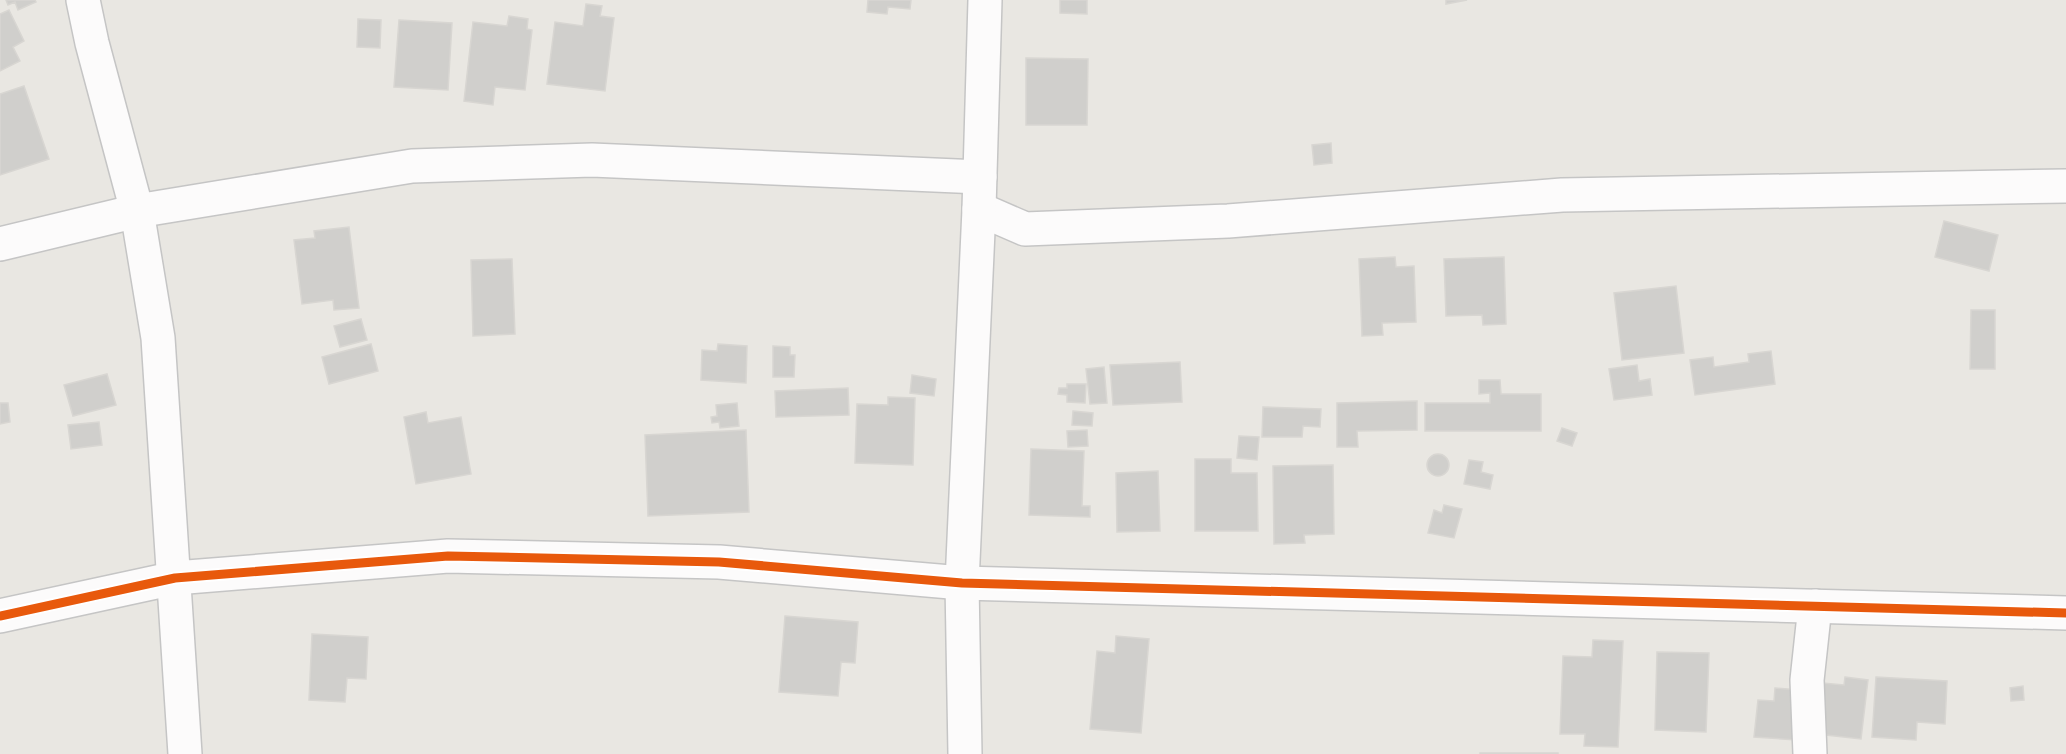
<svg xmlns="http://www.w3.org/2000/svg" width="2066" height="754" viewBox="0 0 2066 754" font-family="'Space Grotesk',sans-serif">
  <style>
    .building { fill: #d0cfcc; stroke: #d8d6d2; stroke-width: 1.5 }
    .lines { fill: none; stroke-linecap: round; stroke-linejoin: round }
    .minor-casing { stroke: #c5c5c5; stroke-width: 36 }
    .minor { stroke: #fcfbfb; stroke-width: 33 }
    .cycleway-casing { stroke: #fff; stroke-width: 13 }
    .cycleway { stroke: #e8590c; stroke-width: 9 }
  </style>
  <rect width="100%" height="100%" fill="#e9e7e2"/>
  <!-- building -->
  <g class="building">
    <polygon points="6,0 35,0 36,2 18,10 15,2 8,5"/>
    <polygon points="868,0 911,0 910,9 888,7 887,14 867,12"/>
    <polygon points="1060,0 1087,0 1087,14 1060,13"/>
    <polygon points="1446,0 1467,0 1446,4"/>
    <polygon points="586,4 602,6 600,16 614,18 605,91 547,84 555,22 583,26"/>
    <polygon points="9,10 24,41 13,47 20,61 0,71 0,14"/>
    <polygon points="509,16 528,19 527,29 532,30 525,90 495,87 493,105 464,101 473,22 507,26"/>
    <polygon points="358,19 381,20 380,48 357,47"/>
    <polygon points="399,20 452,23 448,90 394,87"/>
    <polygon points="1026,58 1088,59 1087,125 1026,125"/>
    <polygon points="24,86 49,159 0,175 0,94"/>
    <polygon points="1331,143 1332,163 1314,165 1312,145"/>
    <polygon points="1944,221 1998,235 1989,271 1935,257"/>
    <polygon points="349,227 359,308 334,310 333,300 302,304 294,240 315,238 314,231"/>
    <polygon points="1395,257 1396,267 1414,266 1416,322 1382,323 1383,335 1362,336 1359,259"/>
    <polygon points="1504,257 1506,324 1483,325 1482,315 1446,316 1444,259"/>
    <polygon points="512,259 515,334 473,336 471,260"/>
    <polygon points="1676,286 1684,353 1622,360 1614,293"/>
    <polygon points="1971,310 1995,310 1995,369 1970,369"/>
    <polygon points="361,319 367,340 340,347 334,326"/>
    <polygon points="371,344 378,371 329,384 322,357"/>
    <polygon points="718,344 747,346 746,383 701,380 702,350 717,351"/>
    <polygon points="773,346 790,347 790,355 795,355 794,377 773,377"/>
    <polygon points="1771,351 1775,384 1695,395 1690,360 1713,357 1714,367 1749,362 1748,354"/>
    <polygon points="1180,362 1182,402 1113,405 1110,365"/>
    <polygon points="1637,365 1639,381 1650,379 1652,395 1614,400 1609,369"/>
    <polygon points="1104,367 1107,403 1090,404 1086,369"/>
    <polygon points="107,374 116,405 73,416 64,385"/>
    <polygon points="912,375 936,379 934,396 910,393"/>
    <polygon points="1479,380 1500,380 1501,394 1541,394 1541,431 1425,431 1425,403 1490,403 1490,393 1479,394"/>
    <polygon points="1067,384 1086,384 1085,403 1067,402 1067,395 1058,394 1059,388 1067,388"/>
    <polygon points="848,388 849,415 776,417 775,391"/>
    <polygon points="888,397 915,398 913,465 855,463 857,404 888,405"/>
    <polygon points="1417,401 1417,430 1357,431 1358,447 1337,447 1337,403"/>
    <polygon points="0,403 8,403 10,422 0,424"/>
    <polygon points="737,403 739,426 720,428 719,422 712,423 711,417 717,416 716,405"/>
    <polygon points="1263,407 1321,409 1320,427 1303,426 1302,437 1262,437"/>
    <polygon points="1073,411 1093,413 1092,426 1072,425"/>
    <polygon points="426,412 428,423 461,417 471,474 416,484 404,417"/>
    <polygon points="99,422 102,445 71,449 68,425"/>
    <polygon points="1562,428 1577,433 1572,446 1557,441"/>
    <polygon points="746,430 749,512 648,516 645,435"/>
    <polygon points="1087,430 1088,446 1068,447 1067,431"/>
    <polygon points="1239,436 1259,437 1257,460 1237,458"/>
    <polygon points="1031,449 1084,451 1082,506 1090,506 1090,517 1029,515"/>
    <circle cx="1438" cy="465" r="11"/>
    <polygon points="1195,459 1231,459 1231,473 1257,473 1258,531 1195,531"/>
    <polygon points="1469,460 1483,462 1481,472 1493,475 1490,489 1464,484"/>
    <polygon points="1333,465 1334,534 1304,535 1305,543 1274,544 1273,466"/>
    <polygon points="1158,471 1160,531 1117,532 1116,473"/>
    <polygon points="1444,505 1462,509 1454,538 1428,533 1434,510 1442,513"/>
    <polygon points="785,616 858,622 855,663 841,662 838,696 779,692"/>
    <polygon points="312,634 368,637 366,679 347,678 345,702 309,700"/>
    <polygon points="1116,636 1149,639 1141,733 1090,729 1097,651 1115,653"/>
    <polygon points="1593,640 1623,641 1618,747 1584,746 1585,734 1560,734 1563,656 1592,657"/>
    <polygon points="1657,652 1709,653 1706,732 1655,730"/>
    <polygon points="1845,677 1868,680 1861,739 1817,734 1823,683 1844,685"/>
    <polygon points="1876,677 1947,681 1945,724 1917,722 1916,740 1872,737"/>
    <polygon points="2023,686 2024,700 2011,701 2010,688"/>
    <polygon points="1775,688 1800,690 1796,740 1754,737 1758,700 1774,701"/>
    <rect x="1480" y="753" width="78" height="1"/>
  </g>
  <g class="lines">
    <!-- minor casing -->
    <g class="minor-casing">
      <g id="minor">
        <polyline points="83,0 92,43 137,211 158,338 185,754"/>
        <polyline points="979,209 1025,229 1228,221 1562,195 2066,186"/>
        <polyline points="0,244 137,211 412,166 592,160 980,177"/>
        <polyline points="0,616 175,578 448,556 719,562 962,583 2066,613"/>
        <polyline points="965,754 962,583 979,209 985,0"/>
        <polyline points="1810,754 1807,680 1815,606"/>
      </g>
    </g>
    <!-- minor -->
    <use href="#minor" class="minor"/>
    <!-- cycleway casing -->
    <g class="cycleway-casing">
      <polyline id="cycleway" points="0,616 175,578 448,556 719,562 962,583 2066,613"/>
    </g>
    <!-- cycleway -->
    <use href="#cycleway" class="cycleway"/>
  </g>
</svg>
